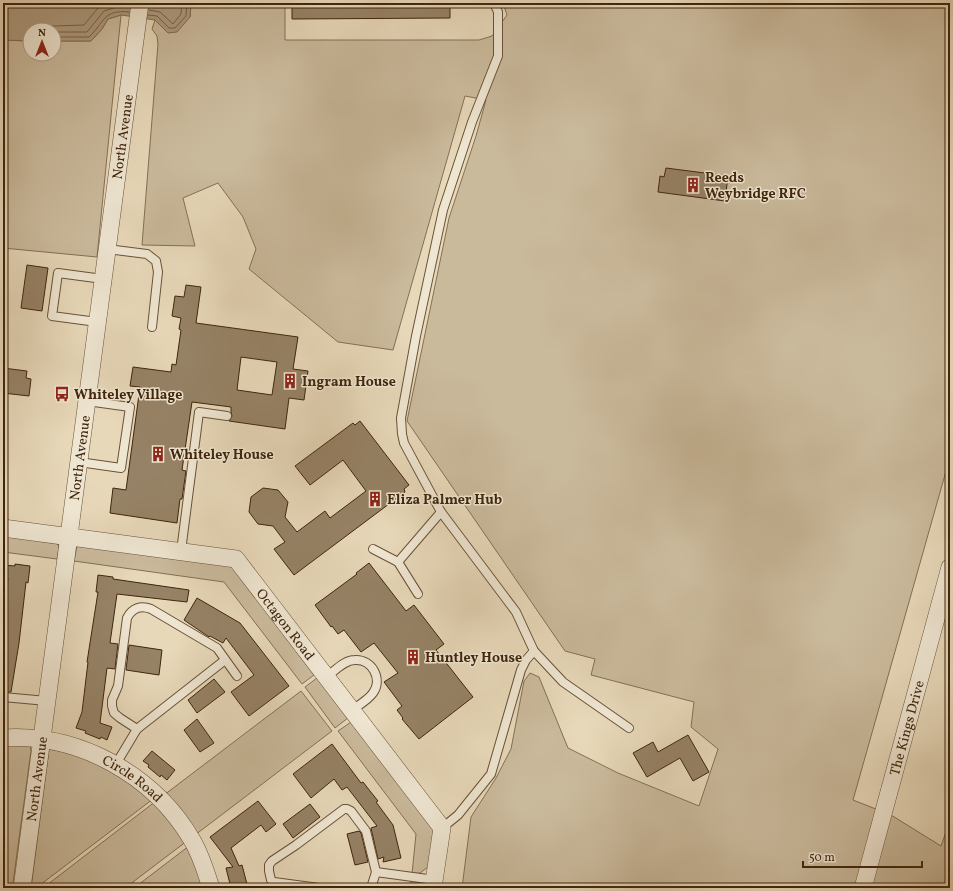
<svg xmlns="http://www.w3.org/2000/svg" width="953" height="891" viewBox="0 0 953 891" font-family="Vollkorn,serif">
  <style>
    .green { fill: #caba9c; stroke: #847054 }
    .water { fill: #ae9b7f; stroke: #826c51 }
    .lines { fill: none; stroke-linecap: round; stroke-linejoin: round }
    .shore { stroke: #766046; stroke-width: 1 }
    .building { fill: #968266; stroke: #3f250d; fill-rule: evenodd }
    .lane-casing { stroke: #695238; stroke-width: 10 }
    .street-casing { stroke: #695238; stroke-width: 18 }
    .lane { stroke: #efe6d2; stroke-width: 8 }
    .street { stroke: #efe6d2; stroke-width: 17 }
    .labels { text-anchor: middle; stroke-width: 3; stroke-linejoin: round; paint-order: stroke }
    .street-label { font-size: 14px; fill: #3f250d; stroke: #efe6d2 }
    .poi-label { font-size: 14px; font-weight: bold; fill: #3f250d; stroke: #efe6d2; text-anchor: start }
  </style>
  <rect width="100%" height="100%" fill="#e7d8b9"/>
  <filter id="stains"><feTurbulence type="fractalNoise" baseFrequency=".005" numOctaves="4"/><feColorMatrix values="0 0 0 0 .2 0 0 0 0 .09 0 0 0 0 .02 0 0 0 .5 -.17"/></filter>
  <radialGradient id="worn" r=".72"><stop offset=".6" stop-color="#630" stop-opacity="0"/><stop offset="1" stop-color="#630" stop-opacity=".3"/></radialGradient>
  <!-- green -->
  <g class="green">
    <polygon points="191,3 285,3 285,40 479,40 492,36 507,15 503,3 950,3 950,457 853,800 891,815 941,846 950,821 950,888 462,888 471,817 496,778 511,749 524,681 530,673 539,677 568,748 618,773 699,806 718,749 691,727 694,702 591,675 595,659 565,651 407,421 449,218 476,136 486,100 465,96 393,350 338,342 249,269 256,249 243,217 218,183 183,198 195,246 142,245 158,44 157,36 152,29 155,20 168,33 190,17"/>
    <polygon points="121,15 97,257 3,248 3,40 30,41 30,54 54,54 54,41 91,41 102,29 108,19"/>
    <polygon points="3,535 58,544 59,548 57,559 3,552"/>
    <polygon points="77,546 232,566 314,675 302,684 224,582 74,561"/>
    <polygon points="317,678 348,718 335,728 305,687"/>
    <polygon points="301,691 332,731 195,835 164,795"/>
    <polygon points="351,722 434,830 428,867 420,873 412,874 416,834 338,731"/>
    <polygon points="3,743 30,746 31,751 13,883 11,887 3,877"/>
    <polygon points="49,749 89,757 153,799 36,888 31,888"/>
    <polygon points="156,801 187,841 125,888 43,888"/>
    <polygon points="189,846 206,888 134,888"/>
    <polygon points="411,881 419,883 423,888 410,888"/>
  </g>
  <!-- water -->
  <polygon class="water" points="3,3 191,3 190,17 177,32 168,33 155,20 121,15 108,19 102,29 91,41 54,41 54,30 30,30 30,41 3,40"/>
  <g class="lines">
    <!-- shore -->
    <g class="shore">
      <polyline points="149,10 160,12 173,24 181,14 182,3"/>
      <polyline points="148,15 157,16 169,28 175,28 186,16 187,3"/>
      <polyline points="44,30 53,26 84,25 98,8 109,3"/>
      <polyline points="54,32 87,32 104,11 120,6 130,7"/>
      <path d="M54,37H89C104,23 103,9 129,12"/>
    </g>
  </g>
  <!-- building -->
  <g class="building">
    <polygon points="292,3 450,3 450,18 292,19"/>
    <polygon points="666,168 728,176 725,201 658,192 660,176 664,177"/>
    <polygon points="27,265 48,268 42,311 21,308"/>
    <path d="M186,285L201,287L196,323L298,337L293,369L308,371L304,400L289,398L285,429L229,421L232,416L231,412V407L192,402L182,470L186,471L182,499H180L177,523L110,513L113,488L126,490L140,387L130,386L133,367L171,372L172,364L176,365L181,330L179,329L181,318L172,316L175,296L184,297ZM241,357L277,362L272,395L237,390Z"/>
    <polygon points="3,368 27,371 26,378 31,379 29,396 3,393"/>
    <polygon points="360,421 409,485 404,489 405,492 294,575 274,549 285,542 273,526 258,524 249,512 251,497 263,488 278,490 288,502 285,517 297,532 325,511 330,518 366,491 343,460 310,485 295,466 353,423 355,425"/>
    <polygon points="369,563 406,611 414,605 444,644 436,650 473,697 419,739 402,719 403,718 397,710 402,706 384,682 398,673 374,643 361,652 344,630 338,634 332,626 331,627 315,605 357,574 356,573"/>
    <polygon points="15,564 30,566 28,583 26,582 19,643 11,692 3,692 3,655 5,637 3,637 3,611 8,578 3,577 3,565 15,566"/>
    <polygon points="98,575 113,577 113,579 189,590 187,602 117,594 110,643 118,644 115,669 107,668 100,723 112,727 107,740 101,737 100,739 85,733 86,731 76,728 82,712 88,662 87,662 98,592 96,592"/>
    <polygon points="197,598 240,623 289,686 249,716 231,692 254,675 226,638 223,643 210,636 209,637 184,620"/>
    <polygon points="129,645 162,650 159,675 126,670"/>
    <polygon points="214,679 225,692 197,713 188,700"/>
    <polygon points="197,719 214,743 200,752 184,730"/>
    <polygon points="688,735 709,772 693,781 680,758 647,777 633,753 653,742 658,752"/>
    <polygon points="332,744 361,783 363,782 370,791 378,801 376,802 393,825 401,858 383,862 384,857 378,859 371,828 377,826 347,787 342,790 334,779 311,798 293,774"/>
    <polygon points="152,751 175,770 167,780 161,775 160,777 148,767 149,765 143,761"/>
    <polygon points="258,801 276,824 266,832 261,825 231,848 239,866 242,865 248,888 231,888 226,868 233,867 210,837"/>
    <polygon points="310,804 320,817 293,838 283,824"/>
    <polygon points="359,831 361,833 368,862 355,865 347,834"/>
  </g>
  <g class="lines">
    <!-- lane casing -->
    <g class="lane-casing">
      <g id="lane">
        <polyline points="494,3 498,12 498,56 472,122 443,210 416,336 401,418 402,434 404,443 441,512 516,612 534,651 563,682 629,728"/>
        <polyline points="107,249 147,254 156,261 158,272 152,327"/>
        <polyline points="97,322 52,316 58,273 103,279"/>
        <polyline points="79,462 121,468 130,407 87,401"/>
        <polyline points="373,549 398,562 418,594"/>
        <polyline points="181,551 199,412 227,416"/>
        <polyline points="398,562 441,512"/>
        <path d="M326,677C335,671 344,660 355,660C372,659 383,679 373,693C368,700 359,705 352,710"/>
        <polyline points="3,697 47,701"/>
        <path d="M137,729L120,718L114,713L112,706V700L118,686L127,618C132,608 141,605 151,609L217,648L237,676"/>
        <polyline points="116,764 137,729 225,660"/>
        <polyline points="442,828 458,815 491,774 521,670 526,660 534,651"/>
        <polyline points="376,872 435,880"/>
        <polyline points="319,888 274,882 271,880 269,871 269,865 272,861 296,845 344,809 347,809 351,811 366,831 376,872 371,888"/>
      </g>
    </g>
    <!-- street casing -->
    <g class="street-casing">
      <g id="street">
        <path id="s1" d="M3,528L236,559L442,828L433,888"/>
        <path id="s2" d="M3,738C79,733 154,775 192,840C201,855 206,872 211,888"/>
        <path id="s3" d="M22,888L140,3"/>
        <path id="s4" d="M863,888L950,567"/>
      </g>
    </g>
    <!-- lane -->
    <use href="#lane" class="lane"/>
    <!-- street -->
    <use href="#street" class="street"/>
  </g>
  <!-- icons -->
  <defs>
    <g id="building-bare" transform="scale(1.2)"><path d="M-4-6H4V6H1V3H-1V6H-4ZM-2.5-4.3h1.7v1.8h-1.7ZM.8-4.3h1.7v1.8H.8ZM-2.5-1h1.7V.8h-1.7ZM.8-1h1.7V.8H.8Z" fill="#8f2418" stroke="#efe6d2" stroke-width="2.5" paint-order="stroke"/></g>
    <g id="bus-bare" transform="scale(1.2)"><path d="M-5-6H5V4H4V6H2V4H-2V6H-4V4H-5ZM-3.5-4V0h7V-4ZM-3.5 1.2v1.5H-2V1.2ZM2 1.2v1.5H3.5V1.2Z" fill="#8f2418" stroke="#efe6d2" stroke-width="2.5" paint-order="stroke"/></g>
  </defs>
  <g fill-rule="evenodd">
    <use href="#building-bare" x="693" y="185"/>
    <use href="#building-bare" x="290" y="381"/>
    <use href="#bus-bare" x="62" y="394"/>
    <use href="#building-bare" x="158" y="454"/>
    <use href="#building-bare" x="375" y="499"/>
    <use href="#building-bare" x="413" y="657"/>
  </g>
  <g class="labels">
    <!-- street labels -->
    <g class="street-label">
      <text dy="5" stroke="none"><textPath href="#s3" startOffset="758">North Avenue</textPath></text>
      <text dy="5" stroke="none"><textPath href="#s3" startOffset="434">North Avenue</textPath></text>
      <text dy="5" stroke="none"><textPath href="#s1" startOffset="317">Octagon Road</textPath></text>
      <text dy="5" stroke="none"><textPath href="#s4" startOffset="166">The Kings Drive</textPath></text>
      <text dy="5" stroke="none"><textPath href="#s3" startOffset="110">North Avenue</textPath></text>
      <text dy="5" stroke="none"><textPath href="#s2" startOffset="139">Circle Road</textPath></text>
    </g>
    <!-- poi labels -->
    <g class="poi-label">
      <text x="705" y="182">Reeds<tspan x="705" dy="16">Weybridge RFC</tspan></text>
      <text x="302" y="386">Ingram House</text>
      <text x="74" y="399">Whiteley Village</text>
      <text x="170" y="459">Whiteley House</text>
      <text x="387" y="504">Eliza Palmer Hub</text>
      <text x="425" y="662">Huntley House</text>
    </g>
  </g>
  <!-- margin -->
  <rect width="953" height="891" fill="none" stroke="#e7d8b9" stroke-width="16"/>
  <rect x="4" y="4" width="945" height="883" fill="none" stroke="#3f250d" stroke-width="2"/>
  <rect x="8" y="8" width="937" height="875" fill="none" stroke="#3f250d"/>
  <!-- north arrow -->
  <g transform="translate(42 42)"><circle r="19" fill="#efe6d2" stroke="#a99983"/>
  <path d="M0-3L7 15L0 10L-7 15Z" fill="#8f2418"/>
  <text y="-6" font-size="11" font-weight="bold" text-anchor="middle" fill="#3f250d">N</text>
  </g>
  <!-- scale -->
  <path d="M803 861v6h119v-6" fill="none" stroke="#3f250d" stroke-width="2"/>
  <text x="809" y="861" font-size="12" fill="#3f250d" stroke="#efe6d2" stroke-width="3" paint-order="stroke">50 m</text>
  <rect width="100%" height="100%" filter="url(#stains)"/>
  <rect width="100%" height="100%" fill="url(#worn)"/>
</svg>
